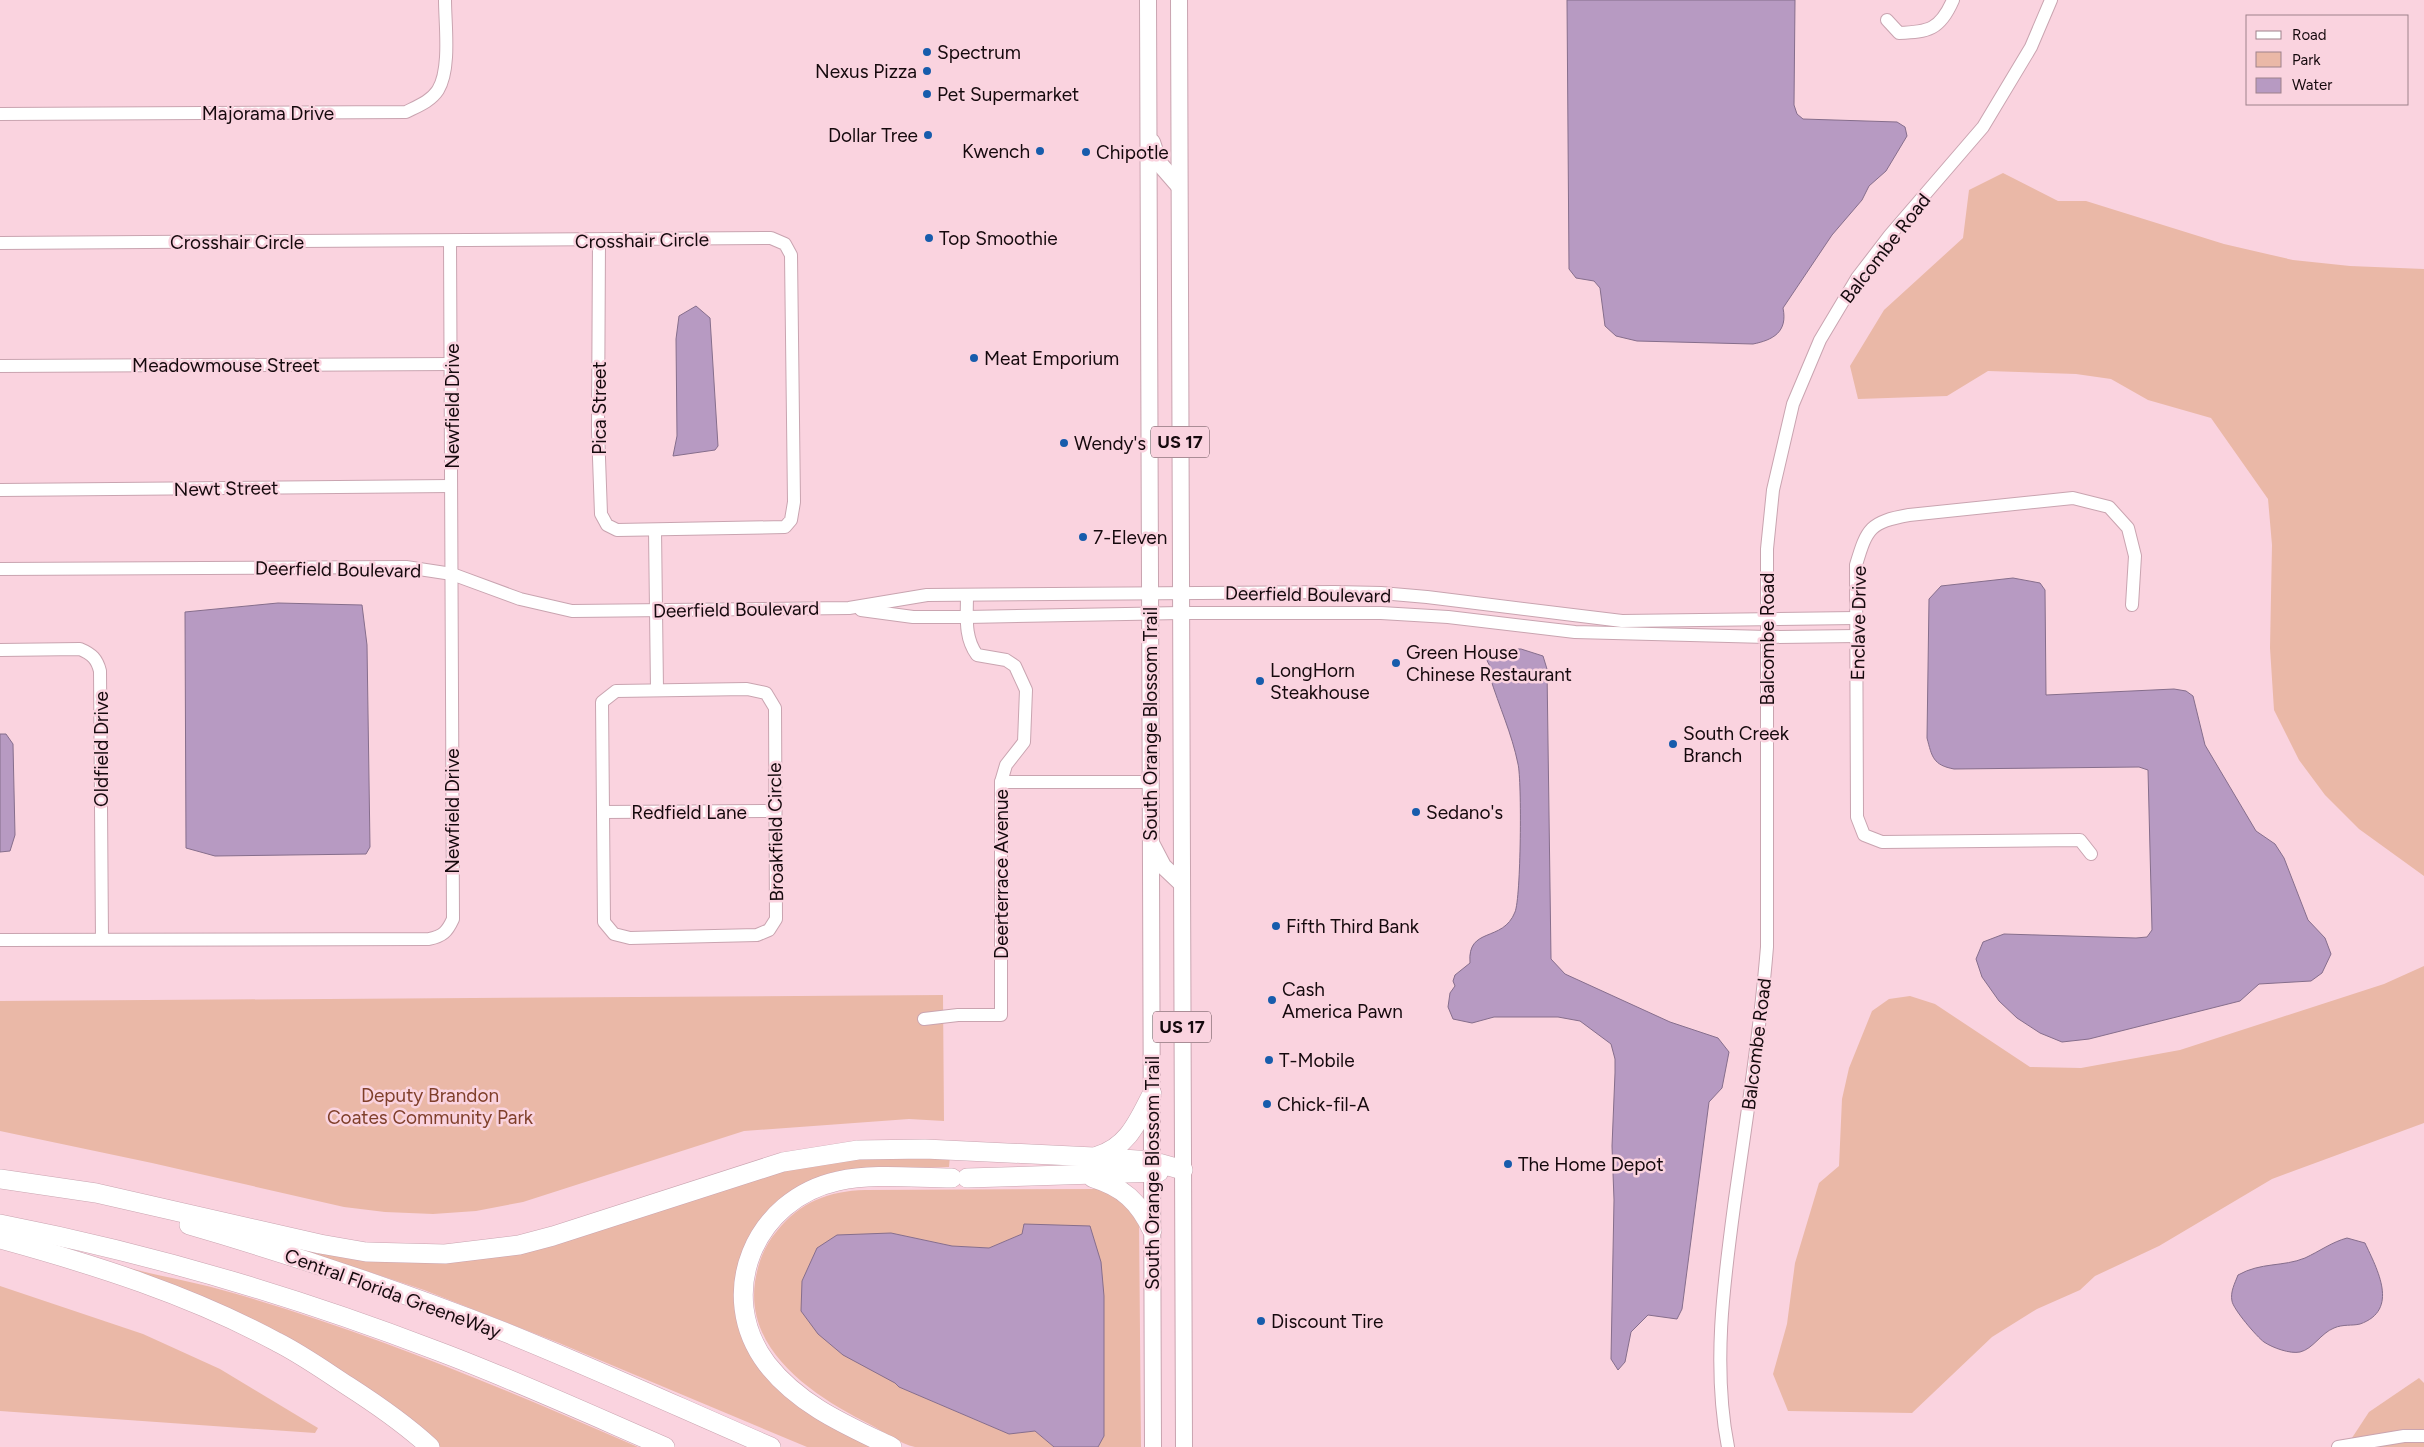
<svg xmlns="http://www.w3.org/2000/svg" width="2424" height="1447" viewBox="0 0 2424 1447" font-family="Figtree,sans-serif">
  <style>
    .green { fill: #eab8a7 }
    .water { fill: #b79ac2; stroke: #866e8c }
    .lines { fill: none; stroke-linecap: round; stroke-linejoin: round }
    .minor-casing { stroke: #c9a4b0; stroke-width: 14 }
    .major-casing { stroke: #c9a4b0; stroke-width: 18 }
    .highway-casing { stroke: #c9a4b0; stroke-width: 20 }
    .minor { stroke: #fff; stroke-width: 12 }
    .major { stroke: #fff; stroke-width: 16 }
    .highway { stroke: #fff; stroke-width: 19 }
    .poi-dot { fill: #175cac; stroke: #fad3df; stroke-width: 2 }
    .labels { text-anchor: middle; stroke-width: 5; stroke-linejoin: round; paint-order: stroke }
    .shield { fill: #fad3df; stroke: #5a464c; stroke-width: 1 }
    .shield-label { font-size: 18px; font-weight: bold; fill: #15090d }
    .poi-label { font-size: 19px; fill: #15090d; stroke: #fad3df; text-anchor: start }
    .street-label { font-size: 19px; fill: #15090d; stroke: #fad3df }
    .park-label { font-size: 19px; fill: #7f3f2a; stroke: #fad3df }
  </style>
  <rect width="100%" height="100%" fill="#fad3df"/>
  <!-- green -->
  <g class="green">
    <polygon points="2003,173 2058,201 2086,201 2224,244 2293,260 2350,266 2424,269 2424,876 2359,829 2325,795 2299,760 2274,710 2270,648 2272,545 2268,499 2211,418 2148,400 2111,379 2076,374 1988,371 1947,396 1858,399 1850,366 1884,310 1963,238 1969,190"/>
    <polygon points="2424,966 2424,1123 2272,1179 2159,1246 2095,1276 2080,1290 2037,1309 1992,1337 1912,1413 1788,1411 1773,1374 1787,1324 1795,1263 1819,1183 1839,1166 1842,1099 1849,1068 1872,1011 1889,999 1910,996 1935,1004 2030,1067 2081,1068 2180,1050 2384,984"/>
    <polygon points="943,995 944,1121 909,1119 744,1131 523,1202 476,1211 433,1214 385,1212 344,1207 152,1163 0,1131 0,1001"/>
    <polygon points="950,1155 949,1167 851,1170 825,1175 805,1183 777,1201 761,1218 743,1251 742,1334 872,1447 807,1447 559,1343 424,1290 285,1244 451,1257 806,1161"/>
    <path d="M1098,1189L1110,1190L1139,1219L1141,1447H1098L1104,1436V1296L1022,1234L989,1248L952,1246L891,1233L895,1383L899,1387L1009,1434L1035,1431L1054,1447C1020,1447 986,1447 952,1447C941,1447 926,1447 915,1447C900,1444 884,1432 871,1425C817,1398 745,1353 755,1282C758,1263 764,1246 777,1231C800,1202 829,1191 865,1190Z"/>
    <path d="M129,1268C164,1277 199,1283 233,1293C372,1333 505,1389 638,1447H438L406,1420L129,1274Z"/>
    <polygon points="0,1286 143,1334 220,1369 318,1428 315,1433 0,1411"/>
    <polygon points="2419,1378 2424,1383 2424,1447 2346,1447 2369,1412"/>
  </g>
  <!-- water -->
  <g class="water">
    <path d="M1567,0H1795L1794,105L1797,114L1803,119L1897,122L1905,127L1907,136L1886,171L1869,186L1862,200L1832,235L1783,308C1788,332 1773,340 1753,344L1637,341L1616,336L1605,326L1600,288L1594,281L1576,278L1569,269Z"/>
    <polygon points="696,306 710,318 718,446 715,450 673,456 677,436 676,339 679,316"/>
    <path d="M2013,578L2040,583L2045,590L2046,695L2174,689L2186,691L2193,696L2205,745L2256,831L2275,844L2284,858L2308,920L2325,938L2331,954L2322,973L2311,981L2259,984L2240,1001L2089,1039L2062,1042L2040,1033L2017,1018L1999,1001L1982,977L1976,959L1983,942L2004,934L2136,938L2147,937L2152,930L2148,770L2139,767L1954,769C1933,765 1932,757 1927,738L1929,599L1941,586Z"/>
    <polygon points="278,603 362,605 367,645 370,847 366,854 215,856 186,848 185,612"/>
    <path d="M1488,649H1521L1543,656L1547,669L1551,959L1565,974L1670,1022L1718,1038L1729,1052L1722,1088L1709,1102L1682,1309L1677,1319L1648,1315L1631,1332L1625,1362L1618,1370L1611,1359L1614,1200L1612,1146L1615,1073V1059L1611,1044L1580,1021L1558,1017H1494L1472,1023L1453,1019L1448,1007L1450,993L1455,986L1453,981L1455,975L1470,963C1467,926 1503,943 1515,912C1521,898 1522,780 1518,764C1512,734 1499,706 1490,677L1492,670L1484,655Z"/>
    <polygon points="0,734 6,734 13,744 15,835 10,851 0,852"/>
    <polygon points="1024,1224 1090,1226 1101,1262 1104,1296 1104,1436 1098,1447 1054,1447 1035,1431 1009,1434 899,1387 895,1383 843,1355 818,1334 801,1311 802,1281 817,1248 837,1235 891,1233 952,1246 989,1248 1022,1234"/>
    <path d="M2347,1238L2365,1243C2377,1269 2400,1310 2360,1324C2352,1326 2343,1324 2334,1328C2321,1333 2313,1349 2300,1352C2290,1354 2273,1348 2264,1342C2257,1337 2233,1309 2232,1301C2230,1292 2235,1283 2238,1275C2261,1262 2283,1267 2305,1258C2320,1251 2332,1242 2347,1238Z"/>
  </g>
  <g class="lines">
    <!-- minor casing -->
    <g class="minor-casing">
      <g id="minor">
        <path d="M1887,20L1899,33C1928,32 1940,30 1953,0"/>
        <path d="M0,114L406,112C418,106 431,101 438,90C451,69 445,24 445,0"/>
        <polyline points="0,243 771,238 785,244 791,255 794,502 791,520 785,527 617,530 607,525 601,514 598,430 599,240"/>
        <polyline points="0,366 452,364"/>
        <polyline points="0,490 451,486"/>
        <polyline points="655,530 657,690"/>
        <polyline points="0,569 406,567 452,574 520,599 572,611 849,608 927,595 1334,592 1381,593 1427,597 1622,621 1856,618"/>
        <polyline points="861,610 913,617 967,617 1181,613 1381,613 1448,617 1575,632 1767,637 1857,636"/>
        <path d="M0,650L80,649C92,654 97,659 100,671L102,939"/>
        <polygon points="747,689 766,693 775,708 776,919 769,930 757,935 630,938 614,934 604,922 602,702 616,691"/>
        <polyline points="1001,782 1150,782"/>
        <polyline points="603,812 775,811"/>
        <path d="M2091,854L2080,840L1882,842L1864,835L1857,817L1856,565C1867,528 1870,522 1909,515L2073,498L2109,507L2128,528L2135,556L2132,605"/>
        <path d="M0,940L429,939C443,936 447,932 453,919L450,241"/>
        <path d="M924,1019L958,1015H1001V782L1006,765L1024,742L1026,690L1015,666L1006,660L977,655C964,637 967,617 967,595"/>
        <path d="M1728,1447C1712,1365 1724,1281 1735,1199C1747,1115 1760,1032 1767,947V549L1773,490L1793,404L1820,340L1857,278L1890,235L1983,127L2031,47L2051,0"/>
        <polyline points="2338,1447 2404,1436 2424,1436"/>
      </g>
    </g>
    <!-- major casing -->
    <g class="major-casing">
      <g id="major">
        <polyline points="1148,0 1153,1447"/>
        <polyline points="1179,0 1184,1447"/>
        <polyline points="1152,142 1159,163 1179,186"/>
        <polyline points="1152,845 1163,866 1182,884"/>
      </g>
    </g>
    <!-- highway casing -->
    <g class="highway-casing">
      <g id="highway">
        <path d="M1097,1156C1128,1147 1138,1121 1152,1094"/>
        <polyline points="967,1178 1159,1172"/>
        <path d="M1093,1178C1123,1187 1139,1202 1152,1230"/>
        <polyline points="0,1179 96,1193 320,1244 366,1252 445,1254 519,1245 553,1236 783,1162 858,1150 925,1149 1094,1157 1151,1161 1183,1170"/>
        <path d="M0,1224C149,1253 294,1296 435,1350C513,1379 589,1414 665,1447"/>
        <path d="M189,1225C296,1256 403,1292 507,1333C596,1369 683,1409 771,1447"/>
        <path d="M0,1239C95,1265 190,1295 277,1342C301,1354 325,1371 348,1386C376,1404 405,1424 430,1447"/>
        <path d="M892,1447C846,1425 799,1405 767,1364C714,1294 755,1199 838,1181C874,1173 915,1178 952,1178"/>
      </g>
    </g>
    <!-- minor -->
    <use href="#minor" class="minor"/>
    <!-- major -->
    <use href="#major" class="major"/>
    <!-- highway -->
    <use href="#highway" class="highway"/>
  </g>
  <!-- markers -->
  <g class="poi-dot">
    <circle cx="927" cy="52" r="5"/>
    <circle cx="927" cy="71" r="5"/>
    <circle cx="927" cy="94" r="5"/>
    <circle cx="928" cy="135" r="5"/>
    <circle cx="1040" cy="151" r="5"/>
    <circle cx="1086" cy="152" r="5"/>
    <circle cx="929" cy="238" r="5"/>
    <circle cx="974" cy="358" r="5"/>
    <circle cx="1064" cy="443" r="5"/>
    <circle cx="1083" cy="537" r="5"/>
    <circle cx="1396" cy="663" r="5"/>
    <circle cx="1260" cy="681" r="5"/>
    <circle cx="1673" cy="744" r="5"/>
    <circle cx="1416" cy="812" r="5"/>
    <circle cx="1276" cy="926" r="5"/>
    <circle cx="1272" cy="1000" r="5"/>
    <circle cx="1269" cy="1060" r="5"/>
    <circle cx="1267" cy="1104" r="5"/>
    <circle cx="1508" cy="1164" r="5"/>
    <circle cx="1261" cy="1321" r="5"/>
  </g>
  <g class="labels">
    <!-- shield labels -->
    <g class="shield">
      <rect x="1151" y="426.5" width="58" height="31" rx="4"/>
      <rect x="1153" y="1011.5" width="58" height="31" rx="4"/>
    </g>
    <g class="shield-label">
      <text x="1180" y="448">US 17</text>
      <text x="1182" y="1033">US 17</text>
    </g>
    <!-- poi labels -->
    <g class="poi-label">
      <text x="937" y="59">Spectrum</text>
      <text x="917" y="78" text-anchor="end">Nexus Pizza</text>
      <text x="937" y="101">Pet Supermarket</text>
      <text x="918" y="142" text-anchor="end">Dollar Tree</text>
      <text x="1030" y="158" text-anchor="end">Kwench</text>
      <text x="1096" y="159">Chipotle</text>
      <text x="939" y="245">Top Smoothie</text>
      <text x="984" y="365">Meat Emporium</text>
      <text x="1074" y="450">Wendy's</text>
      <text x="1093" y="544">7-Eleven</text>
      <text x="1406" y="659">Green House<tspan x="1406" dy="22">Chinese Restaurant</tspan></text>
      <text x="1270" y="677">LongHorn<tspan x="1270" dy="22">Steakhouse</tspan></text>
      <text x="1683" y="740">South Creek<tspan x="1683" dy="22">Branch</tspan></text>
      <text x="1426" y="819">Sedano's</text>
      <text x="1286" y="933">Fifth Third Bank</text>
      <text x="1282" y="996">Cash<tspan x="1282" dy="22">America Pawn</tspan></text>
      <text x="1279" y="1067">T-Mobile</text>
      <text x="1277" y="1111">Chick-fil-A</text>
      <text x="1518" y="1171">The Home Depot</text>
      <text x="1271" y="1328">Discount Tire</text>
    </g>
    <!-- street labels -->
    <g class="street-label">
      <text x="268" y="120">Majorama Drive</text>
      <text transform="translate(642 240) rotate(-1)" y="7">Crosshair Circle</text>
      <text x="237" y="249">Crosshair Circle</text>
      <text transform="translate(1885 248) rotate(-52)" y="7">Balcombe Road</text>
      <text x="226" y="372">Meadowmouse Street</text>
      <text transform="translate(452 406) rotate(-90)" y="7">Newfield Drive</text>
      <text transform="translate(599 408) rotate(-90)" y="7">Pica Street</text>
      <text transform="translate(226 488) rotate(-1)" y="7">Newt Street</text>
      <text transform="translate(338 569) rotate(1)" y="7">Deerfield Boulevard</text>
      <text transform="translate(1308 594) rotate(1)" y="7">Deerfield Boulevard</text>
      <text transform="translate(736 609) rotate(-1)" y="7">Deerfield Boulevard</text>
      <text transform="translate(1858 623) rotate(-89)" y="7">Enclave Drive</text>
      <text transform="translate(1767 639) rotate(-90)" y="7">Balcombe Road</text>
      <text transform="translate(1150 724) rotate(-90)" y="7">South Orange Blossom Trail</text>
      <text transform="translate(101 749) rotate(-90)" y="7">Oldfield Drive</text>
      <text transform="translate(452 811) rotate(-90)" y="7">Newfield Drive</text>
      <text x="689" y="819">Redfield Lane</text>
      <text transform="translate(775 832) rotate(-91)" y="7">Broakfield Circle</text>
      <text transform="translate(1001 874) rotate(-90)" y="7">Deerterrace Avenue</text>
      <text transform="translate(1756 1044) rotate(-83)" y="7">Balcombe Road</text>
      <text transform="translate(1152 1173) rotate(-90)" y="7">South Orange Blossom Trail</text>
      <text transform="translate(393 1293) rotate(20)" y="7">Central Florida GreeneWay</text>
    </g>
    <!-- park labels -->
    <g class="park-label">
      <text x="430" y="1102">Deputy Brandon<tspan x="430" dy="22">Coates Community Park</tspan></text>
    </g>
  </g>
  <!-- legend -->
  <rect x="2246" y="15" width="162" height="90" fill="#fad3df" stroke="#9e828b"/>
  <rect x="2256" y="31" width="25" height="8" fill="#ffffff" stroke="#9e828b"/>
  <text x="2292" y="40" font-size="15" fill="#15090d">Road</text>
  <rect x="2256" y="52" width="25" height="15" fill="#eab8a7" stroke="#9e828b"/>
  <text x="2292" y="65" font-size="15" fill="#15090d">Park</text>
  <rect x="2256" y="78" width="25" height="15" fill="#b79ac2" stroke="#9e828b"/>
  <text x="2292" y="90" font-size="15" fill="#15090d">Water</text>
</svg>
